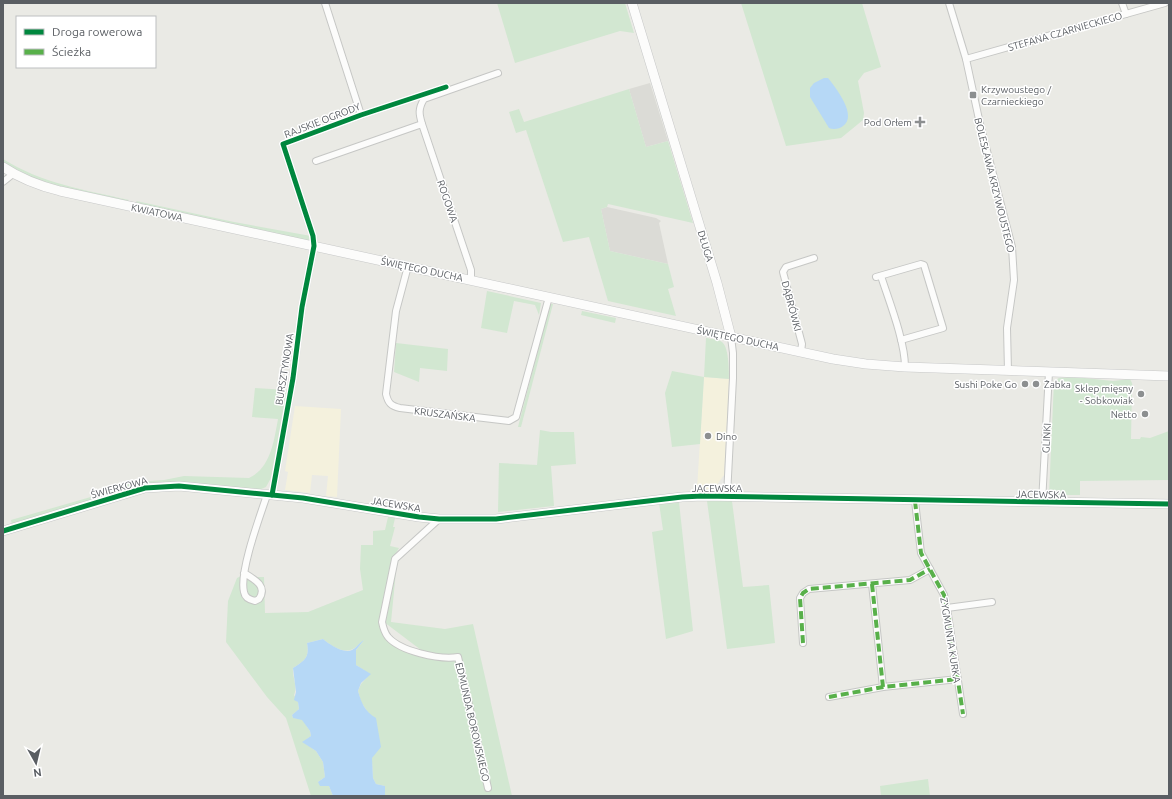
<svg xmlns="http://www.w3.org/2000/svg" width="1172" height="799" viewBox="0 0 1172 799" font-family="Ubuntu,sans-serif">
  <style>
    .commercial { fill: #f4f1dd }
    .industrial { fill: #dbdbd6 }
    .green { fill: #d2e7d1 }
    .water { fill: #b6d8f6 }
    .lines { fill: none; stroke-linecap: round; stroke-linejoin: round }
    .street-casing { stroke: #c6c7c5; stroke-width: 8 }
    .secondary-casing { stroke: #c7c8c8; stroke-width: 10 }
    .street { stroke: #fcfcfb; stroke-width: 6 }
    .secondary { stroke: #fcfcfb; stroke-width: 9 }
    .quiet { stroke: #58b04a; stroke-width: 4; stroke-dasharray: 8 4; stroke-linecap: butt }
    .cycleway-casing { stroke: #fff; stroke-width: 8 }
    .cycleway { stroke: #00873e; stroke-width: 5 }
    .poi-dot { fill: #8c8f90; stroke: #fff; stroke-width: 1.5 }
    .labels { text-anchor: middle; stroke-width: 3; stroke-linejoin: round; paint-order: stroke }
    .street-label { font-size: 10px; fill: #5a5e63; stroke: #fff }
    .poi-label { font-size: 10px; fill: #5a5e63; stroke: #fff; text-anchor: end }
  </style>
  <rect width="100%" height="100%" fill="#eaeae5"/>
  <!-- commercial -->
  <g class="commercial">
    <polygon points="704,377 729,379 724,475 714,489 697,489"/>
    <polygon points="295,406 341,409 337,497 326,496 328,476 312,475 310,493 285,490 288,472 285,471"/>
  </g>
  <!-- industrial -->
  <g class="industrial">
    <polygon points="650,83 668,141 646,147 629,89"/>
    <polygon points="607,207 656,218 661,221 659,223 668,264 610,251 601,209"/>
  </g>
  <!-- green -->
  <g class="green">
    <polygon points="497,3 625,3 634,33 620,31 515,63"/>
    <polygon points="741,3 862,3 881,67 864,73 858,81 864,113 863,120 841,138 786,146"/>
    <polygon points="629,89 646,147 668,141 693,223 608,204 607,207 601,209 610,251 668,264 674,287 668,289 676,316 608,301 589,237 563,242 526,130 516,133 509,112 519,109 524,122"/>
    <path d="M3,159C41,183 85,190 129,200L125,203L60,188L34,180L3,163Z"/>
    <polygon points="136,201 234,222 311,236 311,239 307,241 139,205"/>
    <polygon points="487,291 541,303 539,315 535,305 514,301 507,333 481,328"/>
    <polygon points="550,304 553,304 521,427 518,427"/>
    <polygon points="582,311 616,318 615,323 581,315"/>
    <path d="M706,338C711,339 718,339 722,342C729,347 729,371 729,379L704,377L700,444L672,447L665,393L672,371L704,377Z"/>
    <polygon points="396,343 448,349 447,371 420,368 419,382 394,372"/>
    <polygon points="1075,377 1113,381 1130,379 1132,383 1133,388 1132,388 1131,439 1140,439 1141,437 1150,438 1169,431 1169,480 1080,481 1080,495 1049,495 1054,381 1059,378"/>
    <path d="M255,388L287,390L272,476L266,487L259,490L179,483L12,525L11,520L108,492L134,482L164,480L184,476L249,478C271,468 274,440 278,419L252,417Z"/>
    <polygon points="540,430 551,432 574,432 576,464 551,466 554,506 498,512 499,463 537,465"/>
    <polygon points="707,501 732,501 743,587 769,585 775,643 727,649"/>
    <polygon points="679,502 693,631 666,639 652,532 663,530 659,503"/>
    <path d="M388,517L395,518L393,527H395L390,546L399,548L393,558L381,623L393,644L434,659L452,661L451,656L436,654L421,650L384,622L397,561L391,622L445,629L473,624L512,796H385V786L376,784L373,778L369,714L361,702L358,691L361,684L370,674L356,665V650L364,640C360,643 355,649 350,650C341,653 329,644 323,639L307,643C310,658 304,661 293,668C292,677 298,686 294,695L298,702L299,709L292,715L293,718L302,719L310,731L311,736L303,742L316,751L323,762L325,777L318,782L329,786L333,796H311L286,718L267,697L226,642L228,601L237,578L247,573L253,577H264L265,613L308,612L363,590L360,569L361,545H373V531L385,530Z"/>
    <polygon points="928,779 930,796 881,796 880,786"/>
  </g>
  <!-- water -->
  <g class="water">
    <path d="M824,78H828C836,88 858,116 843,126C840,129 833,130 829,128L810,97V88L814,83Z"/>
    <path d="M323,639C329,644 343,654 352,650C356,648 360,642 364,640L356,650V665L371,674L361,683L358,691C361,702 365,712 376,718L381,747L372,758L373,778L376,784L385,786V796H333L329,786H320L318,782L325,777L323,762L316,751L302,742L311,736L310,731L302,720L293,718L292,715L299,709L298,702L294,700L296,692L293,668C304,661 310,658 307,643Z"/>
  </g>
  <g class="lines">
    <!-- street casing -->
    <g class="street-casing">
      <g id="street">
        <polyline points="325,3 361,115"/>
        <polyline points="949,3 966,59 980,124 1012,247 1014,280 1007,328 1008,371"/>
        <polyline points="1122,3 1126,14"/>
        <polyline points="966,59 1165,3"/>
        <path d="M422,124C419,114 418,109 424,99L498,73"/>
        <polyline points="316,161 422,124 471,270 471,280"/>
        <polyline points="3,182 13,174"/>
        <path d="M408,266L396,311L386,394C388,403 391,406 400,408L509,421L516,417L549,297"/>
        <path d="M881,276C889,301 905,341 905,367"/>
        <polyline points="876,277 921,264 924,265 943,328 901,340"/>
        <polyline points="801,352 802,344 783,272 786,267 814,258"/>
        <polyline points="272,495 293,378 302,307 314,246 313,236 283,144 361,115 446,87"/>
        <polyline points="727,496 733,378 733,353 731,337"/>
        <polyline points="915,501 921,553 944,595 947,608 963,714"/>
        <polyline points="1042,503 1049,372"/>
        <path d="M439,519L395,559L382,622C383,627 384,632 388,637C400,651 439,660 458,657L488,788"/>
        <path d="M244,573C254,579 268,586 259,599L255,601C250,600 245,598 244,592C239,572 260,516 267,495"/>
        <polyline points="872,584 883,687 958,679"/>
        <polyline points="947,608 992,602"/>
        <polyline points="803,643 800,598 803,593 809,589 910,580 930,569"/>
        <polyline points="829,697 883,687"/>
      </g>
    </g>
    <!-- secondary casing -->
    <g class="secondary-casing">
      <g id="secondary">
        <polyline points="632,3 717,283 731,337"/>
        <path d="M3,167C21,179 40,186 60,191L833,359L866,364L905,367L1169,376"/>
        <polyline points="3,531 145,488 179,486 303,498 419,517 439,519 496,519 682,497 702,496 1169,504"/>
      </g>
    </g>
    <!-- street -->
    <use href="#street" class="street"/>
    <!-- secondary -->
    <use href="#secondary" class="secondary"/>
    <!-- quiet -->
    <g class="quiet">
      <polyline points="915,501 921,553 944,595 947,608 963,714"/>
      <polyline points="872,584 883,687 958,679"/>
      <polyline points="803,643 800,598 803,593 809,589 910,580 930,569"/>
      <polyline points="829,697 883,687"/>
    </g>
    <!-- cycleway casing -->
    <g class="cycleway-casing">
      <g id="cycleway">
        <polyline points="272,495 293,378 302,307 314,246 313,236 283,144 361,115 446,87"/>
        <polyline points="3,531 145,488 179,486 303,498 419,517 439,519 496,519 682,497 702,496 1169,504"/>
      </g>
    </g>
    <!-- cycleway -->
    <use href="#cycleway" class="cycleway"/>
  </g>
  <!-- markers -->
  <g class="poi-dot">
    <rect x="969" y="91" width="8" height="8" rx="2"/>
    <path d="M918 116h4v4h4v4h-4v4h-4v-4h-4v-4h4z"/>
    <circle cx="1025" cy="384" r="4"/>
    <circle cx="1036" cy="384" r="4"/>
    <circle cx="1141" cy="394" r="4"/>
    <circle cx="1145" cy="414" r="4"/>
    <circle cx="708" cy="436" r="4"/>
  </g>
  <g class="labels">
    <!-- street labels -->
    <g class="street-label">
      <text transform="translate(1065 31) rotate(-16)" y="4">STEFANA CZARNIECKIEGO</text>
      <text transform="translate(322 120) rotate(-21)" y="4">RAJSKIE OGRODY</text>
      <text transform="translate(995 185) rotate(76)" y="4">BOLESŁAWA KRZYWOUSTEGO</text>
      <text transform="translate(448 201) rotate(71)" y="4">ROGOWA</text>
      <text transform="translate(157 212) rotate(12)" y="4">KWIATOWA</text>
      <text transform="translate(706 246) rotate(73)" y="4">DŁUGA</text>
      <text transform="translate(422 269) rotate(12)" y="4">ŚWIĘTEGO DUCHA</text>
      <text transform="translate(792 306) rotate(75)" y="4">DĄBRÓWKI</text>
      <text transform="translate(738 338) rotate(12)" y="4">ŚWIĘTEGO DUCHA</text>
      <text transform="translate(284 369) rotate(-81)" y="4">BURSZTYNOWA</text>
      <text transform="translate(445 414) rotate(7)" y="4">KRUSZAŃSKA</text>
      <text transform="translate(1046 438) rotate(-87)" y="4">GLINKI</text>
      <text transform="translate(119 487) rotate(-15)" y="4">ŚWIERKOWA</text>
      <text x="717" y="492">JACEWSKA</text>
      <text transform="translate(1041 494) rotate(1)" y="4">JACEWSKA</text>
      <text transform="translate(396 504) rotate(9)" y="4">JACEWSKA</text>
      <text transform="translate(951 640) rotate(81)" y="4">ZYGMUNTA KURKA</text>
      <text transform="translate(473 722) rotate(77)" y="4">EDMUNDA BOROWSKIEGO</text>
    </g>
    <!-- poi labels -->
    <g class="poi-label">
      <text x="981" y="93" text-anchor="start">Krzywoustego /<tspan x="981" dy="12">Czarnieckiego</tspan></text>
      <text x="912" y="126">Pod Orłem</text>
      <text x="1017" y="388">Sushi Poke Go</text>
      <text x="1044" y="388" text-anchor="start">Żabka</text>
      <text x="1133" y="392">Sklep mięsny<tspan x="1133" dy="12">- Sobkowiak</tspan></text>
      <text x="1137" y="418">Netto</text>
      <text x="716" y="440" text-anchor="start">Dino</text>
    </g>
  </g>
  <!-- border -->
  <rect width="1172" height="799" fill="none" stroke="#5a5e63" stroke-width="8"/>
  <!-- legend -->
  <rect x="16" y="16" width="140" height="52" fill="#ffffff" stroke="#bdbfc1"/>
  <rect x="24" y="29" width="20" height="6" fill="#00873e" stroke="#bdbfc1"/>
  <text x="52" y="36" font-size="12" fill="#5a5e63">Droga rowerowa</text>
  <rect x="24" y="49" width="20" height="6" fill="#58b04a" stroke="#bdbfc1"/>
  <text x="52" y="56" font-size="12" fill="#5a5e63">Ścieżka</text>
  <!-- north arrow -->
  <g transform="translate(36 763) rotate(172)" stroke="#ffffff" stroke-width="3" paint-order="stroke">
  <path d="M0-3L7 15L0 10L-7 15Z" fill="#5a5e63"/>
  <text y="-6" font-size="11" font-weight="bold" text-anchor="middle" fill="#5a5e63">N</text>
  </g>
</svg>
